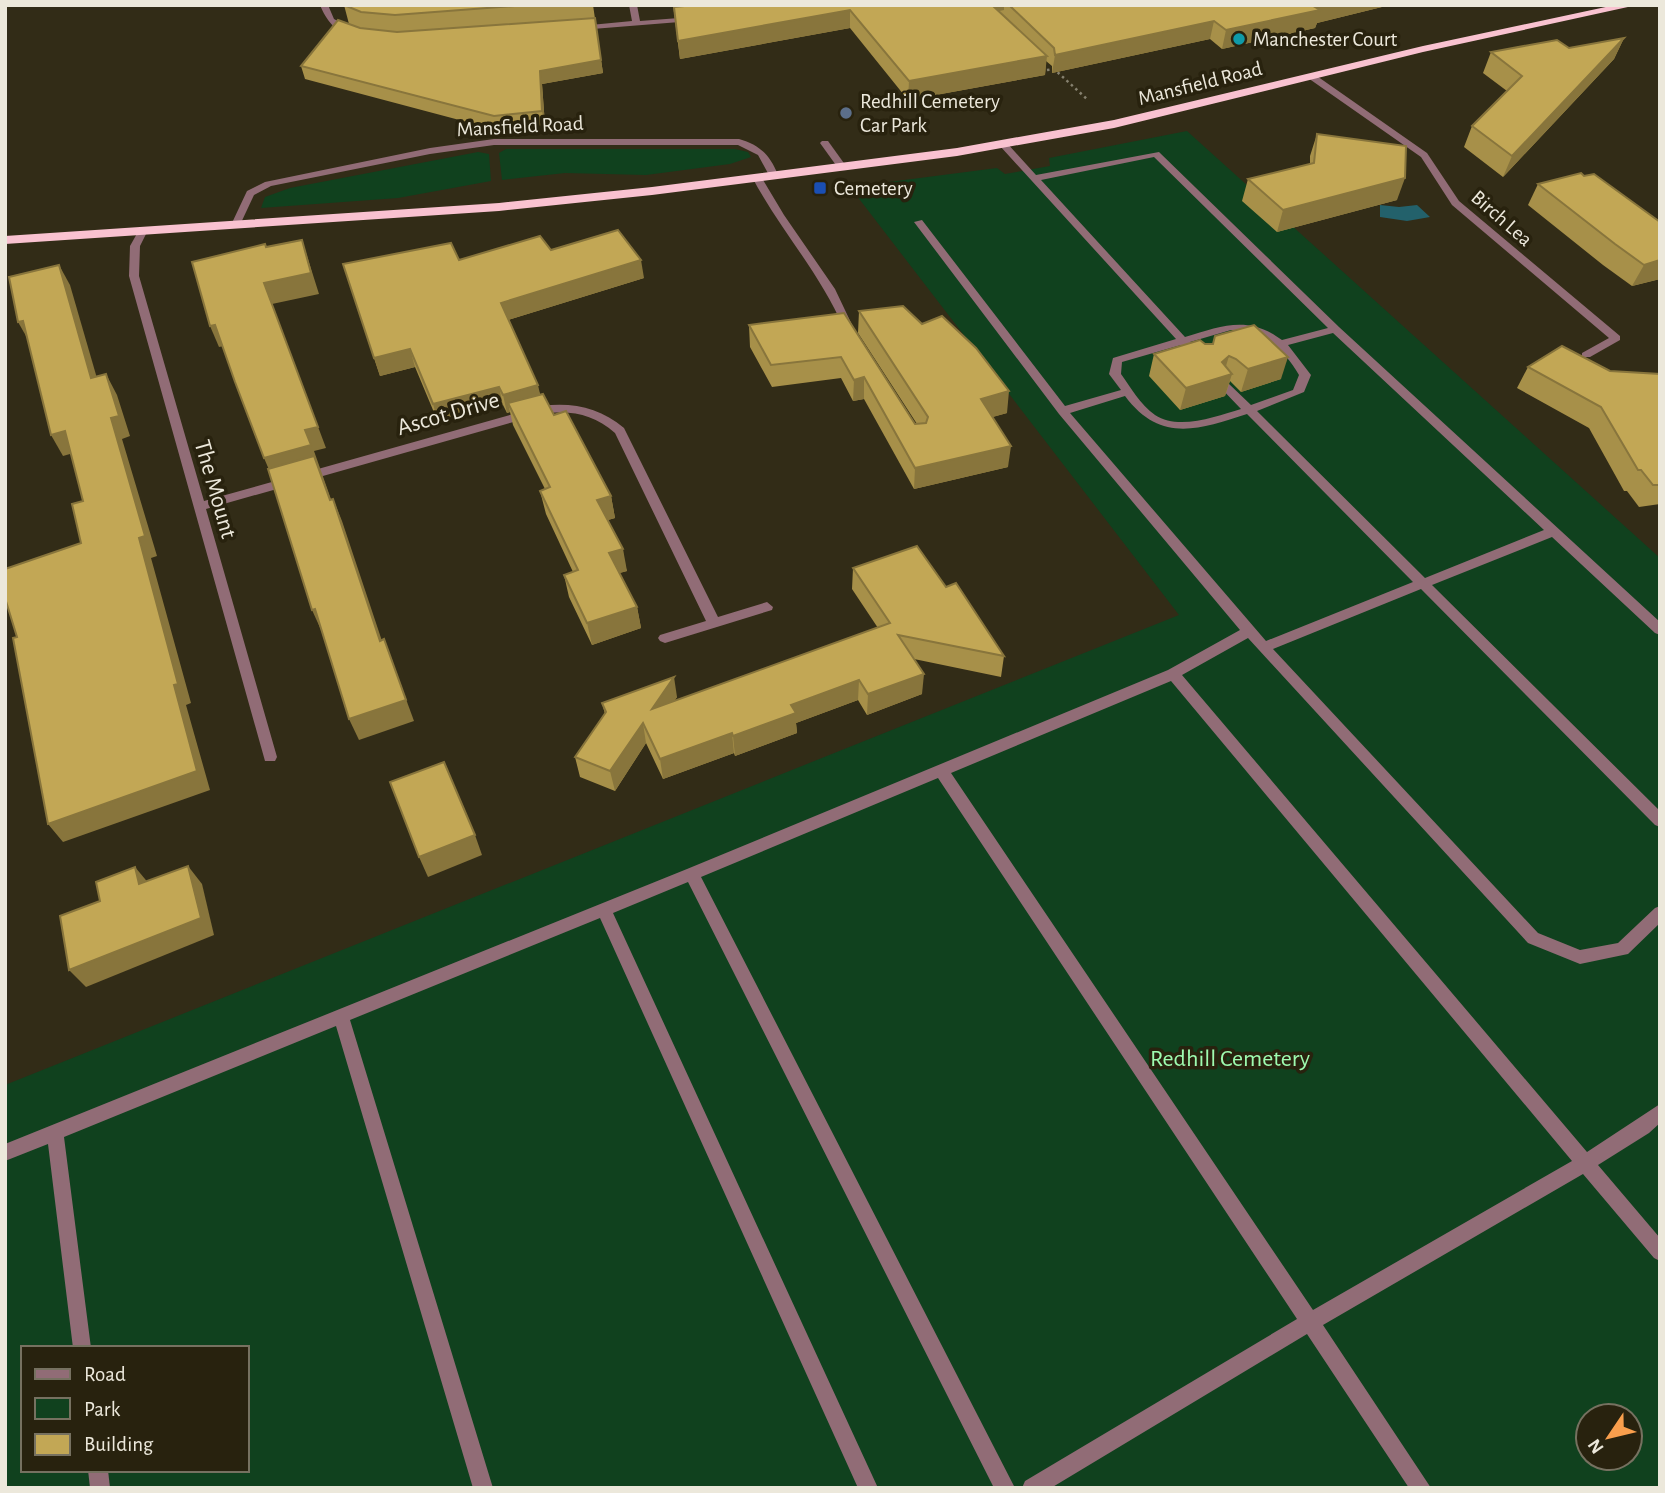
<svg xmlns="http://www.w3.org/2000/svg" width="1665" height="1493" viewBox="0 0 1665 1493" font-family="'Alegreya Sans',sans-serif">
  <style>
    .green { fill: #10411e; fill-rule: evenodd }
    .water { fill: #23616b }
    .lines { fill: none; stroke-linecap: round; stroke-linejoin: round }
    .path { stroke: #86816f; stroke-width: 2.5; stroke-dasharray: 2.5 3.5; stroke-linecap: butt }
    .service { fill: #916c76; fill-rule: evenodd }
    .minor { fill: #916c76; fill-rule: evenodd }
    .trunk { fill: #f9c2d0; fill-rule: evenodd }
    .wall { fill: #a79049 }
    .shaded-wall { fill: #88753c }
    .building { fill: #c2a755; stroke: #88753c; stroke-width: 2 }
    .culture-dot { fill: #0f9aa8; stroke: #28220e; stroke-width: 2.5 }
    .service-dot { fill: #5c6f8a; stroke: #28220e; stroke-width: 2.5 }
    .transit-dot { fill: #1a4fb4; stroke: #28220e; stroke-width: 2.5 }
    .labels { text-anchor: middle; stroke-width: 7; stroke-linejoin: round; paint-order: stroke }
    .far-poi-label { font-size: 21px; fill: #ece8db; stroke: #28220e; text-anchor: start }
    .far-street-label { font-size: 21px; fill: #ece8db; stroke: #28220e }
    .street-label { font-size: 24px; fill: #ece8db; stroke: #28220e }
    .park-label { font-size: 24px; fill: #9efbb0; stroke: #28220e }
  </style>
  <rect width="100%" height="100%" fill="#322c17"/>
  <!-- green -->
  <g class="green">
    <path d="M1187,131L1660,558V1488H5V1085L1179,615L850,187L997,168L1005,174L1050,166L1049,158ZM23,1348H247V1470H23ZM1588,1416H1630V1458H1588Z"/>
    <polygon points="506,149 735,149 748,152 751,157 730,164 646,175 565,173 502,180 499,153"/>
    <polygon points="478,152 489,154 491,181 398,198 261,208 265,197 290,188"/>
  </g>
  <!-- water -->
  <polygon class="water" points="1380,205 1399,207 1417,205 1430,217 1407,221 1380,217"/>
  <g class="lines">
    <!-- path -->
    <polyline class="path" points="1047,70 1054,69 1088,100"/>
    <!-- service -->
    <g class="service">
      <polygon points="822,141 828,141 846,166 844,168 838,168 820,143"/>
      <path d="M1000,142H1006L1036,175L1159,152L1339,327L1660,622V635L1655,633L1552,537L1432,585L1660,811V827L1655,825L1421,589L1273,649L1538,933L1580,950L1618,943L1655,908L1660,906V923L1628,954L1580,964L1528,943L1248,638L1182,675L1587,1152L1660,1104V1123L1649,1133L1598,1165L1660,1238V1261L1654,1258L1583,1174L1323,1325L1431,1488H1409L1307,1334L1051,1488H1022L1025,1481L1297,1319L938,778L701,877L1015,1488H994L688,882L613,913L878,1488H858L600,918L350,1020L493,1488H473L336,1026L64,1137L91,1348H73L48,1144L5,1161V1144L687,869L1168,670L1240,630L1059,414L914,222L922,220L1065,406L1121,390L1109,374L1113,358L1176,339L1000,146ZM1154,157L1328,328L1282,340C1248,315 1222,326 1185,337L1041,180ZM1231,330C1263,332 1284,349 1299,375L1293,390L1251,405L1228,383L1224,381L1218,385L1241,409C1217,416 1179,431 1155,415C1140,404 1131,388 1121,374L1122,362L1181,345L1184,348H1192L1193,346L1190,342ZM1333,333L1544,530L1425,578L1257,411L1304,392L1311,375L1288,345ZM1125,396C1160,443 1198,430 1247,414L1413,582L1266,641L1070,413ZM1171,681L1572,1161L1313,1310L951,773Z"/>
      <polygon points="88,1470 108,1470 110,1488 90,1488"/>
    </g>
    <!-- minor -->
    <g class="minor">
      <path d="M320,5H328L334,19L354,30V34C336,34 326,20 320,5Z"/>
      <polygon points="629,5 637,5 640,21 692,17 696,19 692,21 580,30 576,28 580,26 632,21"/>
      <polygon points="1308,74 1314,74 1427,153 1459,201 1620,336 1620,340 1590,357 1582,357 1582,353 1609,338 1452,205 1421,157 1308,78"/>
      <path d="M494,139H739C760,145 770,155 778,175L770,177L758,155L738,145H494L430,154L271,186L254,195L239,227L231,225L247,191L265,182L430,148Z"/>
      <path d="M754,175H760L784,215L835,289L854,329L853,331L849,332L844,329C821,274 780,230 752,177Z"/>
      <path d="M142,229L147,232L140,246L139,276L204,501L542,406C573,402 600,408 624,428L718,617L767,602L773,607L772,610L665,643L660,641L658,638L660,635L706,621L615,433C593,414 571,410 542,414L206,509L277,757L275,761H265L129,276L130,246L139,230Z"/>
    </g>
    <!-- trunk -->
    <polygon class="trunk" points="1615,5 1637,5 1423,52 1114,128 957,156 652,195 499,211 5,244 5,236 499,203 652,187 957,148 1114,120 1423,46"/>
  </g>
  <!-- wall -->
  <g class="wall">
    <polygon points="344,5 593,5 603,73 542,84 545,125 497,130 305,79 301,66 349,24"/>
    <polygon points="673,5 1390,5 1317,23 1315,28 1222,49 1210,39 1052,73 1052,66 1046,61 1045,75 908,100 850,28 680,59"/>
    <polygon points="1624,38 1614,59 1503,177 1464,147 1472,126 1507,91 1483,73 1491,52 1569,48"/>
    <polygon points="1317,134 1397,200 1277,232 1242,201 1248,179 1310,164 1310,156"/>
    <polygon points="1581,173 1660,279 1632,286 1603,265 1528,205 1538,184"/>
    <polygon points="551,250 644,278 508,320 540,394 611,496 615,518 608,520 627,571 619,573 637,607 641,628 592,645 569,597 564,575 573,572 546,514 540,491 545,489 513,425 510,412 507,413 503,405 438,422 415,367 380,376 343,264 459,260"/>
    <polygon points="859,311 1007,413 992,417 1008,467 914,489 864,399 853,401 841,378 772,387 750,347 749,325 844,313 915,424 917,424 858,333"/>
    <polygon points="1205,344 1281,379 1241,392 1230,381 1225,396 1180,410 1149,376 1154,354"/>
    <polygon points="1528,367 1660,374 1660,504 1639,507 1627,491 1624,491 1589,428 1517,388"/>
    <polygon points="853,568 1004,656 1001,677 914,659 922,694 867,715 858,700 796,723 797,733 735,756 734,753 663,779 646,743 615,791 580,777 575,757 605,714 602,703 677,697 674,701 878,628 852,589"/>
  </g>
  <!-- shaded-wall -->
  <g class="shaded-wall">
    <polygon points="996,5 1004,5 1004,10 995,12"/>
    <polygon points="1321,5 1390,5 1317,23 1315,28 1222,49 1226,30"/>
    <polygon points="850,10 850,28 680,59 678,41"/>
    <polygon points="1214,21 1210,39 1052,73 1055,55"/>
    <polygon points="1624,38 1614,59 1503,177 1512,156"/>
    <polygon points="1047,56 1045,75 908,100 909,81"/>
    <polygon points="601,60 603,73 542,84 545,125 542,111 540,71"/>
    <polygon points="1405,178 1397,200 1277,232 1283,210"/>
    <polygon points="302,240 319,294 272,304 326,448 314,451 339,522 273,479 264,458 305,430 264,283"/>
    <polygon points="641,260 644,278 505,321 501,303"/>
    <polygon points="1660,260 1660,279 1632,286 1644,265"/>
    <polygon points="59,265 70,285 103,399 91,378"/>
    <polygon points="23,321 30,343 18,322"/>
    <polygon points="215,325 224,346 219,347 210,326"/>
    <polygon points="410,349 415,367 380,376 374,358"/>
    <polygon points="1229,356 1223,376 1232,374 1225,396 1180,410 1186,388"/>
    <polygon points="1288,357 1281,379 1241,392 1248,369"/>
    <polygon points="106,374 117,395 130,436 122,439 157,556 151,558 191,703 186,705 210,790 63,842 48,824 174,685 111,418"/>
    <polygon points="864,377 864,399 853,401 854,380"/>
    <polygon points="538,385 542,403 508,403 510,412 507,413 503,395"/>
    <polygon points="499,387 503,405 438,422 433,404"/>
    <polygon points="1009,391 1007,413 979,421 981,399"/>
    <polygon points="65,431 77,452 63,456 51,435"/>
    <polygon points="1011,446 1008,467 914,489 915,468"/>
    <polygon points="611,496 615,518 601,522 597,500"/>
    <polygon points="333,499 342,521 389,662 380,641"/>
    <polygon points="623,549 627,571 613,575 609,553"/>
    <polygon points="637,607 641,628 592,645 587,623"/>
    <polygon points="315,609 322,632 312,610"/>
    <polygon points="384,639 414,721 359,740 349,719"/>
    <polygon points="924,674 922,694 867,715 868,694"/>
    <polygon points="674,677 677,697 656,729 652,709"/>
    <polygon points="859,680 858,700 796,723 797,733 735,756 733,736 791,705"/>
    <polygon points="643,723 646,743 615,791 610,771"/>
    <polygon points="732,733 734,753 663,779 660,759"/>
    <polygon points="475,835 482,855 428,877 419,857"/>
    <polygon points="188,866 202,884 214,935 86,987 69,970"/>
    <polygon points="135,867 150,885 139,884"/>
  </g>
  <!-- building -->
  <g class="building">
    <polygon points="344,5 528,5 395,15 361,12"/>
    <polygon points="695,5 992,5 1047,56 909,81 850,10 678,41 674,7"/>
    <polygon points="1009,5 1321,5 1315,7 1320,10 1226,30 1214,21 1055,55 1054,48"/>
    <polygon points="595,18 601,60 540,71 542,111 494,116 301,66 338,20 360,28 397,32"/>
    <polygon points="1624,38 1512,156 1472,126 1522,76 1491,52 1557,40 1569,48"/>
    <polygon points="1317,134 1406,146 1405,178 1283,210 1248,179 1314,163"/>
    <polygon points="1581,173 1584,176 1594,174 1660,222 1660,260 1644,265 1615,244 1538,184"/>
    <polygon points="618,230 641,260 501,303 538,385 503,395 499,387 433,404 410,349 374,358 343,264 451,243 459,260 540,236 551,250"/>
    <polygon points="302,240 311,273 264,283 318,427 305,430 311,445 264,458 235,382 215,325 210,326 192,262 265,244 266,247"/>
    <polygon points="59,265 91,378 106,374 119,416 111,418 145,536 139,538 178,684 174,685 197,771 48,824 13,638 17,637 5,598 5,569 81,543 72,504 83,501 65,431 51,435 23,321 18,322 9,277"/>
    <polygon points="903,306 922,324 942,316 976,348 1009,391 981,399 1011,446 915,468 864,377 854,380 841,357 771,365 749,325 844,313 915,424 926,423 928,417 859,311"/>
    <polygon points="1254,325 1288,357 1248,369 1236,359 1229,356 1222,362 1232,374 1186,388 1154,354 1200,340 1205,344 1213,344 1215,336"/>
    <polygon points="1562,346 1610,371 1660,374 1660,485 1653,485 1641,470 1638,470 1601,407 1528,367"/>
    <polygon points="543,394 554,415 566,411 611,496 597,500 623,549 609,553 637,607 587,623 564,575 578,570 540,491 550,487 508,403"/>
    <polygon points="314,456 330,500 333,499 380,641 384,639 406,700 349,719 315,609 312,610 268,469"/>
    <polygon points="917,546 946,587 956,583 1004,656 898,635 924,674 868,694 859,680 791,705 796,713 733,736 732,733 660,759 643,723 610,771 575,757 606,712 602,703 674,677 652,709 890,623 853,568"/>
    <polygon points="444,762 475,835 419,857 390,782"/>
    <polygon points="188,866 201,918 69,970 60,916 100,901 96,882 135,867 139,884"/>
  </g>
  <!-- markers -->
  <circle class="culture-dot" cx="1239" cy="39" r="7"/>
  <circle class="service-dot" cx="846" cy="113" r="7"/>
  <rect class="transit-dot" x="813" y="181" width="14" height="14" rx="3.5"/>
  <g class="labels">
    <!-- far-poi labels -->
    <g class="far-poi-label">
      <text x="1253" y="46">Manchester Court</text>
      <text x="860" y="108">Redhill Cemetery<tspan x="860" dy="24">Car Park</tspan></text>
      <text x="834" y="195">Cemetery</text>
    </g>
    <!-- far-street labels -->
    <g class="far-street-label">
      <text transform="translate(1200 83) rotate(-14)" y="7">Mansfield Road</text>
      <text transform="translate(520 126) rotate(-3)" y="7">Mansfield Road</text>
      <text transform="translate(1502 218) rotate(41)" y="7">Birch Lea</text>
    </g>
    <!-- street labels -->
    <g class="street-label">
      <text transform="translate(448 413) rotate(-16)" y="8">Ascot Drive</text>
      <text transform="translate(216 489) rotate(74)" y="8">The Mount</text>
    </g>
    <!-- park labels -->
    <g class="park-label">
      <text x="1230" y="1066">Redhill Cemetery</text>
    </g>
  </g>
  <!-- border -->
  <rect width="1665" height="1493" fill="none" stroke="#ece8db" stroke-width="14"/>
  <!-- legend -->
  <rect x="21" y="1346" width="228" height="126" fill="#28220e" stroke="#767160" stroke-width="2"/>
  <rect x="35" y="1369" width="35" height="10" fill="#916c76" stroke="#767160" stroke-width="2"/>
  <text x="84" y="1381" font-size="21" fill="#ece8db">Road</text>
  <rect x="35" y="1398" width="35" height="21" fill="#10411e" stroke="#767160" stroke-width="2"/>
  <text x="84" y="1416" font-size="21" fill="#ece8db">Park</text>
  <rect x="35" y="1434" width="35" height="21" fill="#c2a755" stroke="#767160" stroke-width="2"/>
  <text x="84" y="1451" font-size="21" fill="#ece8db">Building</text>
  <!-- north arrow -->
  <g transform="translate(1609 1437) rotate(235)"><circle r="33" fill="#28220e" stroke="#767160" stroke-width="2"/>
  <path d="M0-5L12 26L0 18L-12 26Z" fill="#f99f4d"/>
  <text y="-10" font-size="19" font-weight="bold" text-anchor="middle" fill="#ece8db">N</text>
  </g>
</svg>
